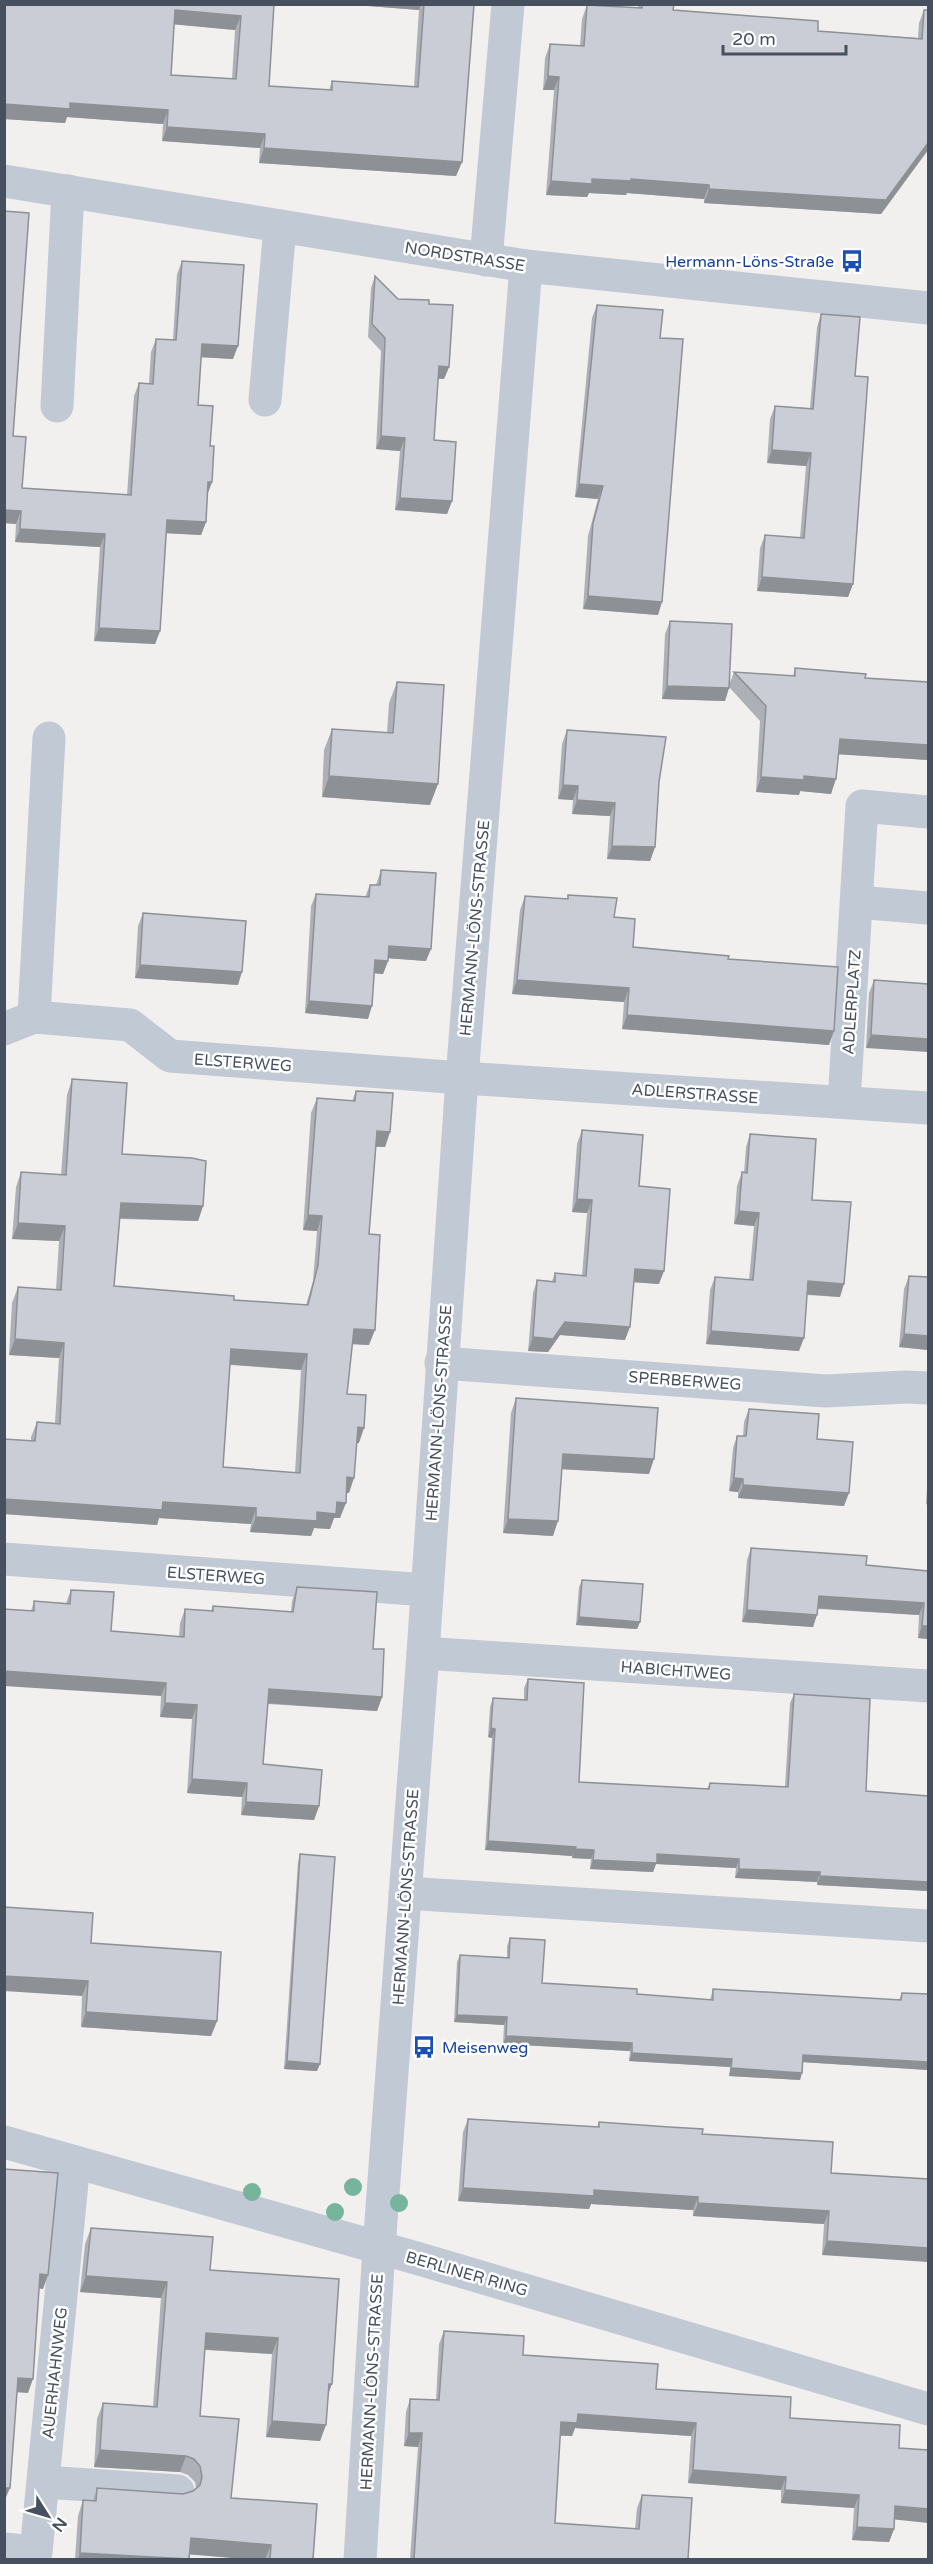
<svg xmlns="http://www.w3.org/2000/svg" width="933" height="2564" viewBox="0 0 933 2564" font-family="'Varela Round',sans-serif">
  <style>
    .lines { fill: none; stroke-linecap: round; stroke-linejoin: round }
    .minor { stroke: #c1c9d5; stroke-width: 33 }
    .tree { fill: #76b49c }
    .wall { fill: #aeb0b7; fill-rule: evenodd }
    .shaded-wall { fill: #8d9095 }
    .building { fill: #cacdd5; stroke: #8d9095; stroke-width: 1.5; fill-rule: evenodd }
    .labels { text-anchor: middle; stroke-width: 5; stroke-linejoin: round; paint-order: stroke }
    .street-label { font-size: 16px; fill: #46505e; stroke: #fff }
    .transit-label { font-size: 16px; fill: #164399; stroke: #fff; text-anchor: end }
  </style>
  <rect width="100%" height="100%" fill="#f2efef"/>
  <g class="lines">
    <!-- minor -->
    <g class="minor">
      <polyline points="4,181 526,266 928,308"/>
      <polyline points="486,260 508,4"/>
      <polyline points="265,400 280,226"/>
      <polyline points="57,406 68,191"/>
      <polyline points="857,902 928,908"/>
      <polyline points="34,1017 49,738"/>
      <polyline points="4,1029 34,1017 130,1025 170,1056 462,1078 928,1108"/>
      <polyline points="844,1102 862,806 928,812"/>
      <polyline points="441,1363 826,1391 905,1387 928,1388"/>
      <polyline points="4,1559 427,1590"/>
      <polyline points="423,1653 928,1686"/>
      <polyline points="405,1893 928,1926"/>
      <polyline points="4,2142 416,2258 928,2409"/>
      <polyline points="44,2482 178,2491"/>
      <polyline points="4,2549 36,2552 74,2162"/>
      <polyline points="360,2560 379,2248 423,1653 462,1078 526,266"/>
    </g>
  </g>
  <!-- trees -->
  <g class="tree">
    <circle cx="353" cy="2187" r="9"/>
    <circle cx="252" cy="2192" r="9"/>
    <circle cx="399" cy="2203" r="9"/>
    <circle cx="335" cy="2212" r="9"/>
  </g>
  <!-- wall -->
  <g class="wall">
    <path d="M4,4H274L269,86L329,90L332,81L414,87L419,10L368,6V4H474L462,162L456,176L259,163L260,148L162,141L163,124L67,117L65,123L4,119ZM174,24L235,30L232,79L171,75Z"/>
    <polygon points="638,4 674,4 673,10 818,31 918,38 919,23 924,10 928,10 928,150 881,214 704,203 704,199 627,193 626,195 589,193 587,197 546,195 554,90 543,90 545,58 550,44 580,46 582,19 587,5 638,8"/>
    <polygon points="4,211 13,436 22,488 127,495 134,396 139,383 149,383 151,352 156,339 173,340 177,274 182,261 233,359 201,357 198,405 210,446 212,482 208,493 206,522 201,535 166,533 160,631 155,644 94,641 100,547 15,542 16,524 4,523"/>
    <polygon points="375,276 398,299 429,304 449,367 444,379 438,379 434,440 452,501 447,514 395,510 400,451 376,449 381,351 368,337 371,288"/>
    <polygon points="597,305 660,338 658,615 583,609 588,536 598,499 575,497 592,318"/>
    <polygon points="821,314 855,376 853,584 848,597 757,591 760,548 765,535 800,538 806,466 767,463 770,419 775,406 810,408 817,327"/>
    <polygon points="670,621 729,685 734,672 793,676 795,668 865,678 928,682 928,760 838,754 831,794 800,791 799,795 756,792 760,721 729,687 725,701 662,699 665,634"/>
    <polygon points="397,682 430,805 322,797 324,750 332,729 387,733 389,703"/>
    <polygon points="567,730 659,782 655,847 650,861 607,859 610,816 572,814 573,800 558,799 562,744"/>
    <polygon points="381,870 426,961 388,958 388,961 383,974 374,973 368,1019 305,1013 311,906 316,894 365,897 370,885 376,885"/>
    <polygon points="568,895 614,917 633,947 728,959 829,1045 622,1029 624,1002 512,994 520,910 525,896 567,899"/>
    <polygon points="143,913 238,985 135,978 138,926"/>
    <polygon points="874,980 928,984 866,1048 869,993"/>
    <path d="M72,1079L122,1154L203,1206L198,1221L120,1219L114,1286L234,1300L306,1305L313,1281L317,1231L303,1230L311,1113L317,1098L352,1101L356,1091L390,1132L385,1147H376L369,1234V1345L352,1344L347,1394L359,1443H357L349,1493H346L340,1518H334L330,1529L314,1528L311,1536L250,1532L251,1524L159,1518L157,1525L4,1514V1439L31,1441V1437L37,1422L55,1423L59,1358L9,1355L12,1303L18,1287L56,1290L59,1241L12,1239L16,1187L21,1172L61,1175L67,1095ZM230,1365L301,1370L295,1473L223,1467Z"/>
    <polygon points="582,1130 639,1186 659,1284 634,1282 625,1340 560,1335 548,1352 528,1351 533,1293 537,1280 552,1281 555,1273 582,1276 587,1213 572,1212 577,1144"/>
    <polygon points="750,1134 812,1200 840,1297 807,1295 799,1351 706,1344 710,1290 715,1277 749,1280 754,1226 734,1224 737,1186 742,1172 744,1173 746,1147"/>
    <polygon points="909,1276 928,1277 928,1350 899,1347 904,1289"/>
    <polygon points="516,1398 649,1474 562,1469 553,1536 503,1533 511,1413"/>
    <polygon points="749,1409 817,1439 844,1506 738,1498 738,1492 729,1491 733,1448 737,1436 743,1436 744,1422"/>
    <polygon points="928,1473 928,1505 926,1504"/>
    <polygon points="751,1548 866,1565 928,1571 928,1639 918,1638 919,1615 818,1609 813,1627 742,1622 747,1560"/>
    <polygon points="582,1580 640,1622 637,1629 576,1625 579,1587"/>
    <polygon points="297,1587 373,1649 382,1697 377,1711 268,1704 263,1764 319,1806 314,1820 241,1815 242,1797 187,1793 192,1719 160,1717 161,1696 31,1611 34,1601 66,1603 71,1590 111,1631 179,1637 180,1623 185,1609 211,1611 213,1606 291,1612 292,1601"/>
    <polygon points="528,1679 579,1782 707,1789 710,1783 785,1787 790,1703 794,1694 866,1791 928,1796 928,1891 817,1885 817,1882 735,1878 736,1868 656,1864 653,1872 590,1869 591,1859 572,1858 572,1856 485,1850 492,1738 488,1737 490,1707 493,1698 524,1700 524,1688"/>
    <polygon points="300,1854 317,2071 284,2069 298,1862"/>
    <polygon points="510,1938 542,1983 637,1994 710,2000 713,1989 899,2000 902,1993 928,2070 803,2062 800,2080 729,2076 730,2067 629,2061 630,2051 503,2044 504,2025 454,2022 457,1962 460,1955 507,1957 507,1946"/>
    <polygon points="91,1943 217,2021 211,2036 81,2027 82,1996"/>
    <polygon points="468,2119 597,2127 599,2122 702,2134 831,2173 928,2179 822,2255 824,2224 693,2216 693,2210 591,2204 589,2209 458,2201 463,2132"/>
    <polygon points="91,2228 210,2270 339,2279 328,2395 320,2441 266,2437 272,2354 205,2350 200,2416 231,2498 313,2559 245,2559 190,2554 189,2559 75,2559 78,2516 83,2500 93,2500 97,2488 183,2494 193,2491 196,2488 195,2482 188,2475 180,2472 94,2467 97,2419 103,2403 153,2406 161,2298 80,2292 85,2244"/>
    <polygon points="444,2331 523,2355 656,2389 790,2418 894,2520 894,2529 889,2542 852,2540 854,2508 781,2503 781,2490 688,2483 691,2436 575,2428 572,2436 560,2436 555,2523 635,2529 637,2508 642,2495 688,2559 410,2559 418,2447 404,2446 406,2412 410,2399 436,2400 439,2344"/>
  </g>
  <!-- shaded-wall -->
  <g class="shaded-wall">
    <polygon points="369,4 421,4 419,10 368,6"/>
    <polygon points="175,10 241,16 235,30 170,24"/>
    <polygon points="548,76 559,77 554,90 543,90"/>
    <polygon points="70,103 168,110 163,124 67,117 65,123 4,119 4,104"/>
    <polygon points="167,127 265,134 260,148 162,141"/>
    <polygon points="928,143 928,150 881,214 704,203 709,189"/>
    <polygon points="264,148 462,162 456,176 259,163"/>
    <polygon points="592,179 631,179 709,185 704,199 627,193 626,195 589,193 587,197 546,195 551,181"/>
    <polygon points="202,344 238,346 233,359 197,357"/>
    <polygon points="439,366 449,367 444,379 434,378"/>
    <polygon points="381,436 405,438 400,451 376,449"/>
    <polygon points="772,450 811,453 806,466 767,463"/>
    <polygon points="208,482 212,482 207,495"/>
    <polygon points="579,484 603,486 598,499 575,497"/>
    <polygon points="400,498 452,501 447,514 395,510"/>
    <polygon points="4,510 21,511 16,524 4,523"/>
    <polygon points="167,520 206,522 201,535 162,533"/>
    <polygon points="20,529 105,534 100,547 15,542"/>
    <polygon points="762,577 853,584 848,597 757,591"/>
    <polygon points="588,596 662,602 658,615 583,609"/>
    <polygon points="99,628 160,631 155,644 94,641"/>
    <polygon points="667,686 729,688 725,701 662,699"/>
    <polygon points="840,739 928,745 928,760 834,754"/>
    <polygon points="329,776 438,784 430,805 322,797"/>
    <polygon points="804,776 836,779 831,794 800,791 799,795 756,792 761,777"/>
    <polygon points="563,785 578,786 573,800 558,799"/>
    <polygon points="577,800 615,803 610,816 572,814"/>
    <polygon points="612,846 655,847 650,861 607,859"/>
    <polygon points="389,946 431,949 426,961 384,958"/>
    <polygon points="375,960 388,961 383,974 370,973"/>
    <polygon points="140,965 242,972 238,985 135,978"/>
    <polygon points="517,980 629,988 624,1002 512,994"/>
    <polygon points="309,1001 372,1006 368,1019 305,1013"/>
    <polygon points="627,1015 834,1031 829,1045 622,1029"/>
    <polygon points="871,1035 928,1039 928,1052 866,1048"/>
    <polygon points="377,1131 390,1132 385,1147 371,1146"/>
    <polygon points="577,1199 592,1200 587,1213 572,1212"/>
    <polygon points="121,1203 203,1206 198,1221 116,1218"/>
    <polygon points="739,1211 759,1213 754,1226 734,1224"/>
    <polygon points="308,1215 322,1216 317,1231 303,1230"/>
    <polygon points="18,1223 65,1226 59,1241 12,1239"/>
    <polygon points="635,1269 664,1271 659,1284 630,1282"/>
    <polygon points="808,1281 844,1284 840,1297 803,1294"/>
    <polygon points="565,1322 630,1327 625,1340 560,1335 548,1352 528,1351 533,1337"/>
    <polygon points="354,1329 375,1330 369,1345 349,1344"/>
    <polygon points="711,1331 804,1338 799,1351 706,1344"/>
    <polygon points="904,1334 928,1336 928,1350 899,1347"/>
    <polygon points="15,1339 64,1343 59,1358 9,1355"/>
    <polygon points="231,1349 307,1354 301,1370 225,1364"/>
    <polygon points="358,1427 364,1428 359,1443 353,1443"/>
    <polygon points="563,1454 654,1459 649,1474 558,1469"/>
    <polygon points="347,1477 354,1478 349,1493 341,1493"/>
    <polygon points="734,1478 743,1479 738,1492 729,1491"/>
    <polygon points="743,1485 849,1493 844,1506 738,1498"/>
    <polygon points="4,1499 163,1502 256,1508 251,1524 159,1518 157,1525 4,1514"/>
    <polygon points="337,1502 346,1503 340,1518 334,1518 330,1529 314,1528 311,1536 250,1532 256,1517 317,1512"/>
    <polygon points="508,1519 558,1521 553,1536 503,1533"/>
    <polygon points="819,1596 924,1603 919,1615 814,1608"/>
    <polygon points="747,1610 817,1615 813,1627 742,1622"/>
    <polygon points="579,1617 640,1622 637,1629 576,1625"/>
    <polygon points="922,1626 928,1626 928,1639 918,1638"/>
    <polygon points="4,1671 166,1683 161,1696 4,1686"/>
    <polygon points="269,1689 382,1697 377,1711 264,1703"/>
    <polygon points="165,1703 197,1705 192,1719 160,1717"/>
    <polygon points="491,1728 495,1729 492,1738 488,1737"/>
    <polygon points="192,1779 247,1783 242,1797 187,1793"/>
    <polygon points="246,1802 319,1806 314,1820 241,1815"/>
    <polygon points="488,1841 576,1847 572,1856 485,1850"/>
    <polygon points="575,1849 594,1850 591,1859 572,1858"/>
    <polygon points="657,1854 739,1859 736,1868 656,1864 653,1872 590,1869 593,1860"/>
    <polygon points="739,1869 820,1872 817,1882 735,1878"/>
    <polygon points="820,1876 928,1882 928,1891 817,1885"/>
    <polygon points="4,1976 88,1981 82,1996 4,1991"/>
    <polygon points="86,2012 217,2021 211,2036 81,2027"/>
    <polygon points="457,2015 507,2017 504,2025 454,2022"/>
    <polygon points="506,2036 632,2043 630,2051 503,2044"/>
    <polygon points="632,2053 732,2059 730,2067 629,2061"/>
    <polygon points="803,2055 928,2062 928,2070 800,2062"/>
    <polygon points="287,2061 320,2064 317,2071 284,2069"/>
    <polygon points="731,2068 802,2073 800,2080 729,2076"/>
    <polygon points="463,2188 594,2190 698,2197 693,2210 591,2204 589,2209 458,2201"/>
    <polygon points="698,2203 829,2211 824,2224 693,2216"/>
    <polygon points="827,2241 928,2248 928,2262 822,2255"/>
    <polygon points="40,2274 48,2275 43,2289 35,2288"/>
    <polygon points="86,2276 167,2282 161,2298 80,2292"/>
    <polygon points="206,2333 278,2338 272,2354 200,2349"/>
    <polygon points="18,2378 33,2379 28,2393 13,2392"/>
    <polygon points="329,2384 332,2384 326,2400"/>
    <polygon points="578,2414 696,2423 691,2436 575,2428 572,2436 556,2435 561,2422"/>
    <polygon points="272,2421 326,2425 320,2441 266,2437"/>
    <polygon points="409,2433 422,2433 418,2447 404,2446"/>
    <polygon points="100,2450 186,2456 180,2472 94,2467"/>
    <polygon points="693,2470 786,2477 781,2490 688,2483"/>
    <polygon points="4,2488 10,2488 4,2502"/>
    <polygon points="785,2490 859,2495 854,2508 781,2503"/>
    <polygon points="895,2506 928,2509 928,2523 890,2519"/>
    <polygon points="857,2527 894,2529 889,2542 852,2540"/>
    <polygon points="191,2538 271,2545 265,2559 245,2559 185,2554"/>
    <polygon points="80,2553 189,2559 78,2559"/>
  </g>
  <!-- building -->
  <g class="building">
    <path d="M4,4H274L269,86L332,90V81L418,87L424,4H474L462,162L264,148L265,134L167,127L168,110L70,103V109L4,104ZM175,10L241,16L236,79L171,75Z"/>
    <polygon points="642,4 674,4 673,10 818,21 818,31 922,39 924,10 928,10 928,143 886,200 709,189 709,185 631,179 631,181 592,179 592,184 551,181 559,77 548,76 550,44 584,46 587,5 642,8"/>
    <polygon points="4,211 29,213 13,436 26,437 22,488 131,495 139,383 153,384 156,339 176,340 182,261 244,265 238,346 202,344 198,405 213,406 210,446 214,446 212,482 208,482 206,522 167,520 160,631 99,628 105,534 20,529 21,511 4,510"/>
    <polygon points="375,276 398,299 429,300 429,304 453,305 449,367 439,366 434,440 456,442 452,501 400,498 405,438 381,436 385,338 372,324"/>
    <polygon points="597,305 663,310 660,338 683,339 662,602 588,596 593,523 603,486 579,484"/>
    <polygon points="821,314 860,317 855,376 868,377 853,584 762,577 765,535 804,538 811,453 772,450 775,406 813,409"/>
    <polygon points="670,621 732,624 729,688 667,686"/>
    <polygon points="795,668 866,674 865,678 928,682 928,745 840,739 836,779 804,776 804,780 761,777 766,706 734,672 795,676"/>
    <polygon points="397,682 444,685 438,784 329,776 332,729 393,733"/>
    <polygon points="567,730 666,737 659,782 655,847 612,846 615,803 577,800 578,786 563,785"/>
    <polygon points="381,870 436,873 431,949 389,946 388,961 375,960 372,1006 309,1001 316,894 369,897 370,885 380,885"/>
    <polygon points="568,895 617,898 614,917 635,919 633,947 729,956 728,959 838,967 834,1031 627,1015 629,988 517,980 525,896 568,899"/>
    <polygon points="143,913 246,921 242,972 140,965"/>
    <polygon points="874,980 928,984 928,1039 871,1035"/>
    <path d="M72,1079L127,1083L122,1154L192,1158L206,1161L203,1206L121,1203L114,1286L234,1296V1300L308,1305L318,1265L322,1216L308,1215L317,1098L355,1101L356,1091L393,1093L390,1132L377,1131L369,1234L380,1235L375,1330L354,1329L347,1394L366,1395L364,1428L358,1427L354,1478L347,1477L346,1503L337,1502L336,1514L317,1512V1521L256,1517V1508L163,1502L162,1510L4,1499V1439L35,1441L37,1422L60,1424L64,1343L15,1339L18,1287L61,1290L65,1226L18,1223L21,1172L66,1175ZM231,1349L307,1354L300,1473L223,1467Z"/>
    <polygon points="582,1130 643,1135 639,1186 670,1189 664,1271 635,1269 630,1327 565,1322 553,1339 533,1337 537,1280 555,1282 555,1273 586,1276 592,1200 577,1199"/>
    <polygon points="750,1134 816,1139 812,1200 851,1202 844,1284 808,1281 804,1338 711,1331 715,1277 753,1280 759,1213 739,1211 742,1172 747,1173"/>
    <polygon points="909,1276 928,1277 928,1336 904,1334"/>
    <polygon points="516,1398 658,1408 654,1459 563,1454 558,1521 508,1519"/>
    <polygon points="749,1409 819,1414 817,1439 853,1442 849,1493 743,1485 743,1479 734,1478 737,1436 746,1436"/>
    <polygon points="751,1548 867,1556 866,1565 928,1571 928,1626 922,1626 924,1603 819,1596 817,1615 747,1610"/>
    <polygon points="582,1580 643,1584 640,1622 579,1617"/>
    <polygon points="297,1587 377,1592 373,1649 384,1649 382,1697 269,1689 263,1764 322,1770 319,1806 246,1802 247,1783 192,1779 197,1705 165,1703 166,1683 4,1671 4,1609 34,1611 34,1601 70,1604 71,1590 114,1592 111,1631 184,1637 185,1609 213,1611 213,1606 293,1612"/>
    <polygon points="528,1679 584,1683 579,1782 709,1789 710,1783 788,1787 794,1694 870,1699 866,1791 928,1796 928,1882 820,1876 820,1872 739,1869 739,1859 657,1854 657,1863 593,1860 594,1850 575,1849 576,1847 488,1841 495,1729 491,1728 493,1698 527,1700"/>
    <polygon points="300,1854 335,1857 320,2064 287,2061"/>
    <polygon points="4,1907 93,1913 91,1943 221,1952 217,2021 86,2012 88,1981 4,1976"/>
    <polygon points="510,1938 545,1940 542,1983 637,1989 637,1994 713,2000 713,1989 901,2000 902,1993 928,1994 928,2062 803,2055 802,2073 731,2068 732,2059 632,2053 632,2043 506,2036 507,2017 457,2015 460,1955 509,1958"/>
    <polygon points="468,2119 599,2127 599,2122 669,2127 703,2129 702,2134 833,2142 831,2173 928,2179 928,2248 827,2241 829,2211 698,2203 698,2197 594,2190 594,2196 463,2188"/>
    <polygon points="4,2169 58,2173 48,2275 40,2274 33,2379 18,2378 10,2488 4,2488"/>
    <polygon points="91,2228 213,2237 210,2270 339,2279 332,2384 329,2384 326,2425 272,2421 278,2338 206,2333 200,2416 239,2419 231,2498 317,2504 313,2559 270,2559 271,2545 191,2538 189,2559 80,2553 83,2500 96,2501 97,2488 183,2494 193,2491 200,2485 202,2477 200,2466 194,2459 186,2456 100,2450 103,2403 157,2407 167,2282 86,2276"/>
    <polygon points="444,2331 524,2336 523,2355 658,2364 656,2389 791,2397 790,2418 900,2425 899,2448 928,2450 928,2509 895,2506 894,2529 857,2527 859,2495 785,2490 786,2477 693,2470 696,2423 578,2414 577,2423 561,2422 555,2523 639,2529 642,2495 692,2498 688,2559 414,2559 422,2433 409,2433 410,2399 439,2400"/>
  </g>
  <!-- icons -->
  <defs>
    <g id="bus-bare" transform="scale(1.8)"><path d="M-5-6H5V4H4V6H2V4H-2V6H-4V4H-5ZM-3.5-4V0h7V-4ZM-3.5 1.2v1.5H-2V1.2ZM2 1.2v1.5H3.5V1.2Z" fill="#1a4fb4" stroke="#fff" stroke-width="2.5" paint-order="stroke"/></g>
  </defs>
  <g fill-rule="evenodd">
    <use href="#bus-bare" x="852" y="261"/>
    <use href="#bus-bare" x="424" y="2047"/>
  </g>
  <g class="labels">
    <!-- street labels -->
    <g class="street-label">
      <text transform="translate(465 256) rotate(9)" y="6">NORDSTRASSE</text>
      <text transform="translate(474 928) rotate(-85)" y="6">HERMANN-LÖNS-STRASSE</text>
      <text transform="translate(851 1002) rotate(-86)" y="6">ADLERPLATZ</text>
      <text transform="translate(243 1062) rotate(4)" y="6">ELSTERWEG</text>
      <text transform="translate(695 1093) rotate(4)" y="6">ADLERSTRASSE</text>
      <text transform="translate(685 1380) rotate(4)" y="6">SPERBERWEG</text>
      <text transform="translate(438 1413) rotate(-86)" y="6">HERMANN-LÖNS-STRASSE</text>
      <text transform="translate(216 1575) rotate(4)" y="6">ELSTERWEG</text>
      <text transform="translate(676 1670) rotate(4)" y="6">HABICHTWEG</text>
      <text transform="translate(405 1897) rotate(-86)" y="6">HERMANN-LÖNS-STRASSE</text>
      <text transform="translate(467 2273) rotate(16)" y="6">BERLINER RING</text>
      <text transform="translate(54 2373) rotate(-84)" y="6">AUERHAHNWEG</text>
      <text transform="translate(371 2382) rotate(-87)" y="6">HERMANN-LÖNS-STRASSE</text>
    </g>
    <!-- transit labels -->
    <g class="transit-label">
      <text x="834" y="267">Hermann-Löns-Straße</text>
      <text x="442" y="2053" text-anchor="start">Meisenweg</text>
    </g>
  </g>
  <!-- border -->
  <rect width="933" height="2564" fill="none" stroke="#46505e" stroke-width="12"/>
  <!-- north arrow -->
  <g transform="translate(48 2516) rotate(127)" stroke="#ffffff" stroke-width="4.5" paint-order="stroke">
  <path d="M0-4.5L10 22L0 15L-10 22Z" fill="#46505e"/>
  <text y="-9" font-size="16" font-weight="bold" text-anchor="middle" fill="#46505e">N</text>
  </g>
  <!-- scale -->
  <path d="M723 45v9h123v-9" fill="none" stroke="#46505e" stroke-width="3"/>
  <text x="732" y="45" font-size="18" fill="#46505e" stroke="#ffffff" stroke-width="4.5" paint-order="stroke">20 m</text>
</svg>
